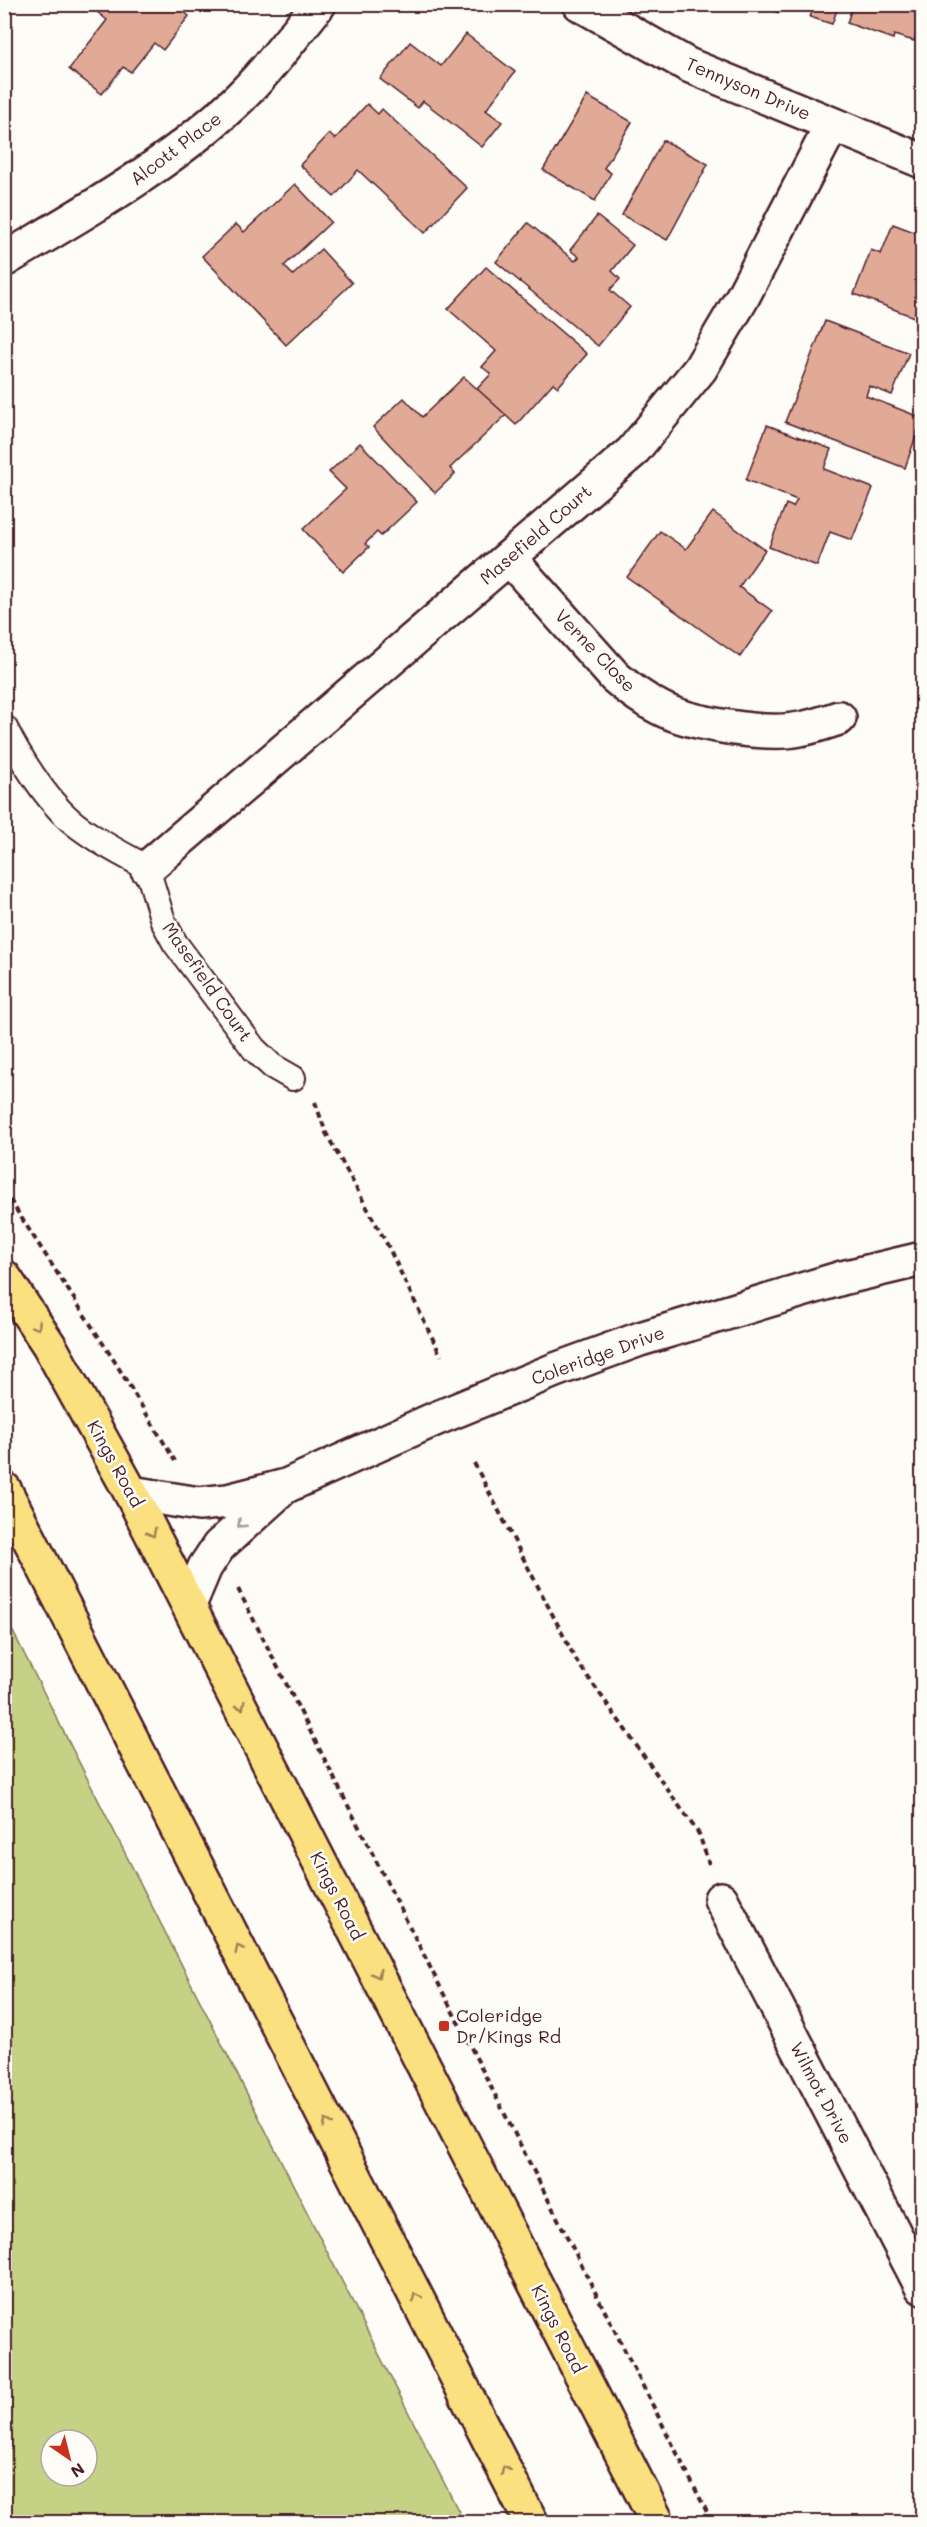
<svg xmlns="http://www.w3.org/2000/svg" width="927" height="2527" viewBox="0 0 927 2527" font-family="Mali,sans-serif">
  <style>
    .green { fill: #c5d184; stroke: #887858; stroke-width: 1.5; fill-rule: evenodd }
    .building { fill: #e1aa97; stroke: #4a1f2b; stroke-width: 1.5 }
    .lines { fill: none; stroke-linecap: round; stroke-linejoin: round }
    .service-casing { stroke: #4a1f2b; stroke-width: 28 }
    .minor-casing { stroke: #4a1f2b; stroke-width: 38 }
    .primary-casing { stroke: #4a1f2b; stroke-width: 38 }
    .path { stroke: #4a1f2b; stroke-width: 4; stroke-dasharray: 6 4.5; stroke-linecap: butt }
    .service { stroke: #fdfcf7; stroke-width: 24 }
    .minor { stroke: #fdfcf7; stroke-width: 33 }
    .primary { stroke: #fbe080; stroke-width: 33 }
    .oneway { stroke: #a28056 }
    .oneway2 { stroke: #ac999b }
    .poi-dot { fill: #c8321e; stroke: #fdfcf7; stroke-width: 2 }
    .labels { text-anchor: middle; stroke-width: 5; stroke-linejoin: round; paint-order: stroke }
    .street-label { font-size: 18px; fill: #4a1f2b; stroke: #fdfcf7 }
    .poi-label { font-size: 18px; fill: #4a1f2b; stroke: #fdfcf7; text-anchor: start }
  </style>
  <rect width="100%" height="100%" fill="#fdfcf7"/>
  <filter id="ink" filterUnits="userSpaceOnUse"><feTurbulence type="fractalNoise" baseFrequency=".0167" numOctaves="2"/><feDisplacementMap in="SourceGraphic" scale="12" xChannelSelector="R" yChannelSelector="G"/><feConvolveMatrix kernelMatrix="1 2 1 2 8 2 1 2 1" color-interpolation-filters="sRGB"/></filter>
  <g filter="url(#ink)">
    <!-- green -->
    <path class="green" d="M4,1616H5L464,2522H5ZM51,2440H87V2476H51Z"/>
    <!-- building -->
    <g class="building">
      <polygon points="87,4 175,4 189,16 163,50 154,43 131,72 123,67 102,94 69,69 107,20"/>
      <polygon points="757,4 782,4 779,13"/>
      <polygon points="789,4 839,4 832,24 810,17 812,12"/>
      <polygon points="853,4 922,4 922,18 914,41 894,35 893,39 847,23"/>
      <polygon points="466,34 515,72 486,110 502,122 482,147 423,101 418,108 380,79 410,42 441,66"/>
      <polygon points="587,96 632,122 604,168 611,173 595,201 543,170"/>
      <polygon points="367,104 378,114 382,109 467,188 425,233 358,170 334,197 300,165 329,134 335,139"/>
      <polygon points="663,140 708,164 667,240 622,215"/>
      <polygon points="295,184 331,222 284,266 293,275 321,249 352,283 286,345 202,256 236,224 244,232"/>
      <polygon points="597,216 633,245 612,271 620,279 610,290 630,307 598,346 496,262 528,223 575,261 579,257 570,250"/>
      <polygon points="893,224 922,235 922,295 914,317 854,294 871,250 881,254"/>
      <polygon points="486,267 587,354 558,387 553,383 516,425 477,389 491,374 482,367 496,351 448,309"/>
      <polygon points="825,321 909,353 892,395 869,386 866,396 922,418 905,468 785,422"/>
      <polygon points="464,377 506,415 450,468 455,474 435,493 373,427 404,398 422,417"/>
      <polygon points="767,425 831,449 824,469 873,488 852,540 830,532 817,566 769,547 786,504 793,507 797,500 746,480"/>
      <polygon points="360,443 417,502 381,536 377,532 365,544 369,547 343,572 303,529 346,489 329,472"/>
      <polygon points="713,512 765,550 739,587 772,611 740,657 627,577 660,531 686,549"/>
    </g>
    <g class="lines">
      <!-- service casing -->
      <g class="service-casing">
        <path id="service" d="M5,728C19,756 45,798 69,819C92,839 121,853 147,868L163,921L175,943L254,1049L272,1066L293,1078"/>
      </g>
      <!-- minor casing -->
      <g class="minor-casing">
        <g id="minor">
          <polyline points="580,4 688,65 922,161"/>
          <path d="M4,260C83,213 164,168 232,105C263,77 292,37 319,4"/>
          <path d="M509,558L615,677C629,689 644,700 660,708C690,724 767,736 800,729C813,727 826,722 839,718"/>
          <polyline points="147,868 632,452 700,369 742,298 832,125"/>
          <polyline points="131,1493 199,1504 228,1501 286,1486 435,1419 555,1370 640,1339 842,1278 922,1259"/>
          <polyline points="189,1605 205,1567 219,1546 280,1491"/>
          <polyline points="721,1899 922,2287"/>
        </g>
      </g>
      <!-- primary casing -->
      <g class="primary-casing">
        <g id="primary">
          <polyline points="4,1277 49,1345 131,1493 657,2522"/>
          <polyline points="4,1489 531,2522"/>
        </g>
      </g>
      <!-- path -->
      <g class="path">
        <polyline points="315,1102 326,1133 387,1244 441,1356"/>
        <polyline points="4,1191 115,1362 175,1461"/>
        <polyline points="474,1463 576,1660 699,1834 709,1864"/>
        <polyline points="238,1589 712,2522"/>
      </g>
      <!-- service -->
      <use href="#service" class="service"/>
      <!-- minor -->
      <use href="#minor" class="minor"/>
      <!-- primary -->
      <use href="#primary" class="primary"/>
    </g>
    <!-- one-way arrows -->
    <defs><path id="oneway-chevron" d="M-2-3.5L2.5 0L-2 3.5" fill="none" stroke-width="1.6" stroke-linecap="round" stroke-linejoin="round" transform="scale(1.5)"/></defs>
    <g class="oneway">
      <use href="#oneway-chevron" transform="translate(37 1326) rotate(56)"/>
      <use href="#oneway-chevron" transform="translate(152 1533) rotate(63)"/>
      <use href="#oneway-chevron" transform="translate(241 1706) rotate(63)"/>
      <use href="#oneway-chevron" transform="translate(239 1949) rotate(-117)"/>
      <use href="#oneway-chevron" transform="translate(377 1974) rotate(63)"/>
      <use href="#oneway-chevron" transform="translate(327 2123) rotate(-117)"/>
      <use href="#oneway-chevron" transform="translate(416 2297) rotate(-117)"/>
      <use href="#oneway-chevron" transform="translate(505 2470) rotate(-117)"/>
    </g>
    <use class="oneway2" href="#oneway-chevron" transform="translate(241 1524) rotate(137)"/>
  </g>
  <!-- markers -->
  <rect class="poi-dot" x="438" y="2020" width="12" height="12" rx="3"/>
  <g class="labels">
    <!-- street labels -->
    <g class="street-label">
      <text transform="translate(748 89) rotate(23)" y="6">Tennyson Drive</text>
      <text transform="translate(176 149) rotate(-37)" y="6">Alcott Place</text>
      <text transform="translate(536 535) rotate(-41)" y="6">Masefield Court</text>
      <text transform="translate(595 651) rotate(46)" y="6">Verne Close</text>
      <text transform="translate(207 982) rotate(55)" y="6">Masefield Court</text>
      <text transform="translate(598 1356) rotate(-20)" y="6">Coleridge Drive</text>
      <text transform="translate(115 1464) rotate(61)" y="6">Kings Road</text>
      <text transform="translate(337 1896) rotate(63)" y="6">Kings Road</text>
      <text transform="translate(821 2093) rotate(62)" y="6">Wilmot Drive</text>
      <text transform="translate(558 2329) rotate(63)" y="6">Kings Road</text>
    </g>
    <!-- poi labels -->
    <g class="poi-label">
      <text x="456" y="2022">Coleridge<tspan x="456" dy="21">Dr/Kings Rd</tspan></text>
    </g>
  </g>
  <!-- margin -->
  <rect width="927" height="2527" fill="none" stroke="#fdfcf7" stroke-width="24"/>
  <rect x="12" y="12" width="903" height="2503" fill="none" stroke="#4a1f2b" stroke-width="2" filter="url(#ink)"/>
  <!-- north arrow -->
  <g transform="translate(69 2458) rotate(145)"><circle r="28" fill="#fdfcf7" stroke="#b5a4a5" stroke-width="1.5"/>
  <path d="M0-4.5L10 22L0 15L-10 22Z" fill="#c8321e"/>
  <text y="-9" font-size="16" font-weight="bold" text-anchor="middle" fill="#4a1f2b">N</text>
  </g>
</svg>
